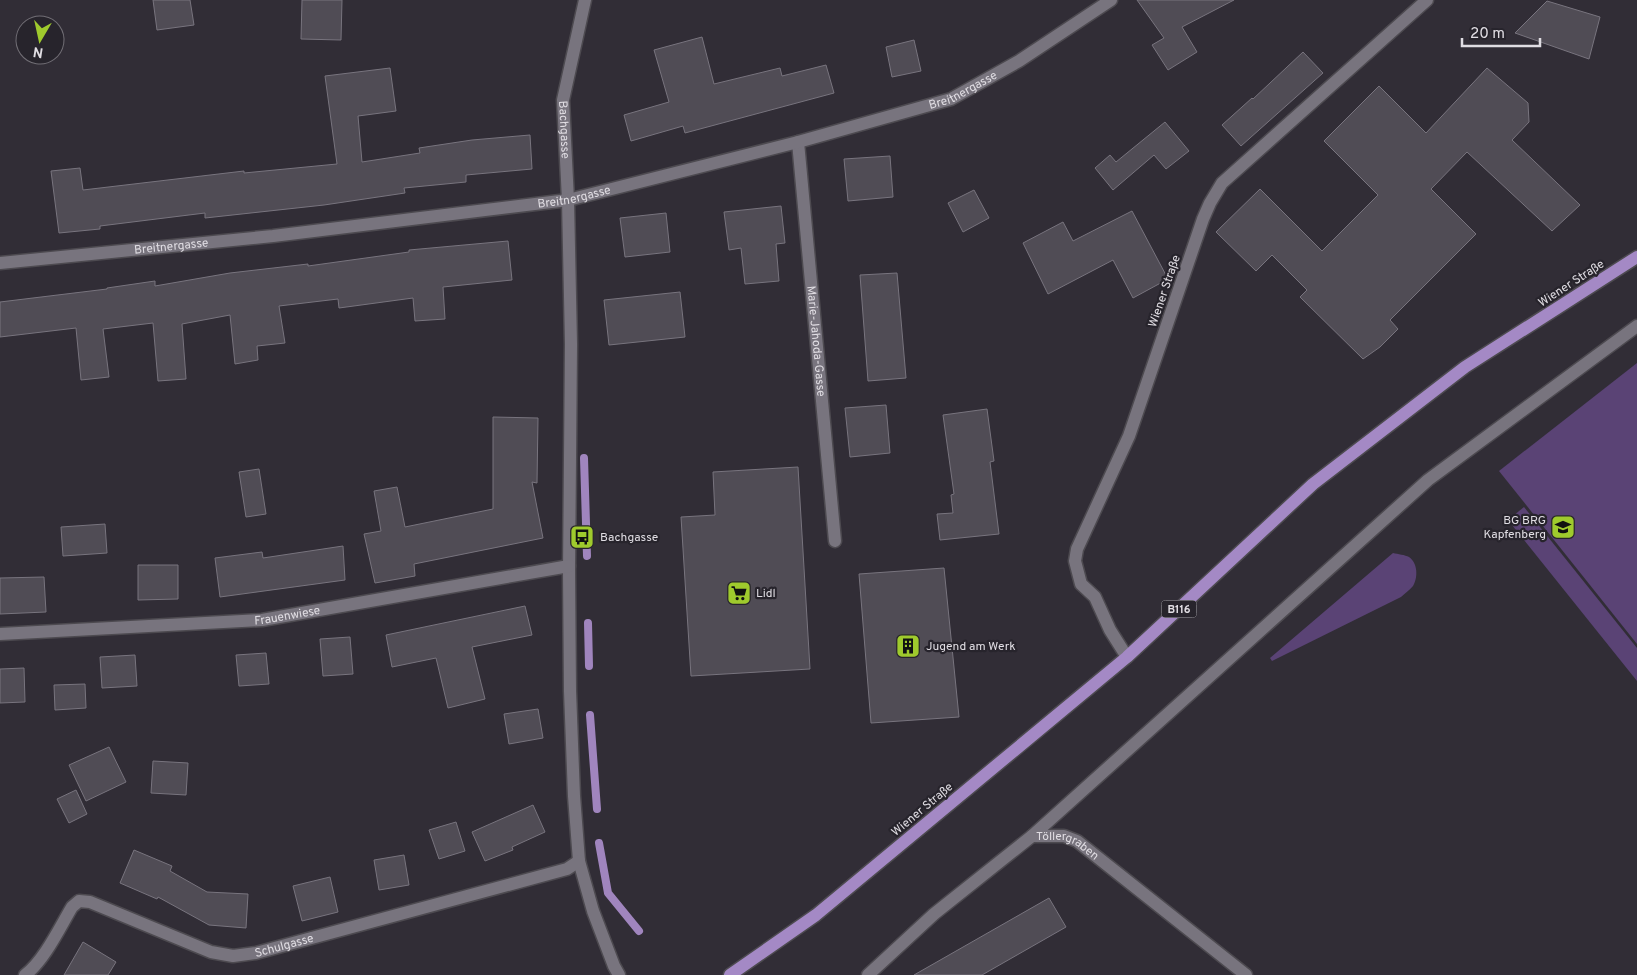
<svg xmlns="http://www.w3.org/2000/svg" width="1637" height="975" viewBox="0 0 1637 975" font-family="Overpass,sans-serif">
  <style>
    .green { fill: #5a4375 }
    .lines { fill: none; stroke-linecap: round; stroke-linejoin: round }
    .stream { stroke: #a085be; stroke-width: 8 }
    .building { fill: #504c55; stroke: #78747e }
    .minor-casing { stroke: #4d4a50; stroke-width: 15 }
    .major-casing { stroke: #4d4a50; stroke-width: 15 }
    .minor { stroke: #78747e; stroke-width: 12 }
    .major { stroke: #a489c5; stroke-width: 12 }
    .labels { text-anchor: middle; stroke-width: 4.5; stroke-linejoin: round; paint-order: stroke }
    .shield { fill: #27242c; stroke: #a8a6ac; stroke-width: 1 }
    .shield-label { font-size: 11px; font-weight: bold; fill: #e0dde3 }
    .street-label { font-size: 12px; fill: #e0dde3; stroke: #27242c }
    .poi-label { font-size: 12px; fill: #e0dde3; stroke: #27242c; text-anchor: start }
  </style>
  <rect width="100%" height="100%" fill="#312d36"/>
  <!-- green -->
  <g class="green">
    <polygon points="1637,363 1637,644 1499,471"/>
    <polygon points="1524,507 1637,648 1637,681 1508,520"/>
    <path d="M1393,553C1398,554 1405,555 1409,557C1418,563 1418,578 1413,586C1410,590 1405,593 1401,597L1272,661L1270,658Z"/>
  </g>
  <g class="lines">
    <!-- stream -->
    <g class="stream">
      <polyline points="584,458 587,556"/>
      <polyline points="588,623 589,666"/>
      <polyline points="590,715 597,809"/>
      <polyline points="599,843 608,893 639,931"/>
    </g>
  </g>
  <!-- building -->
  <g class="building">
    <polygon points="153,0 190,0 194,25 157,30"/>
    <polygon points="302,0 342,0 341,40 301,39"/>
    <polygon points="1137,0 1234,0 1182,27 1197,52 1168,70 1152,45 1164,38"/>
    <polygon points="1547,1 1600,17 1589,59 1515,33"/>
    <polygon points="702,37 714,84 780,68 782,76 826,65 834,93 685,133 683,126 631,141 624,115 669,102 654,50"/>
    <polygon points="914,40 921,71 892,77 886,47"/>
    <polygon points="1303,52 1323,73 1241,146 1222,125 1252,98 1253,99"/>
    <polygon points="390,68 396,111 358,116 362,162 420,153 419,148 472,140 530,135 532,169 466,175 466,182 404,188 405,193 324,205 205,218 205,213 100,226 100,229 59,233 51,171 80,168 83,190 244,171 244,173 337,164 325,76"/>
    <polygon points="1487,68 1528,103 1529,122 1512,140 1580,205 1552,231 1467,152 1431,189 1476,234 1390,320 1398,329 1380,347 1363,359 1300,297 1307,290 1272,255 1256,271 1216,232 1260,189 1322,251 1378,195 1324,141 1379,86 1426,133"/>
    <polygon points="1165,122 1189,151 1166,169 1154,155 1113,190 1095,168 1110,155 1116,162"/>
    <polygon points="890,156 893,197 848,201 844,159"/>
    <polygon points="974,190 989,218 963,232 948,203"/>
    <polygon points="781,206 785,243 776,244 779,281 745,284 741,248 729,250 724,212"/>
    <polygon points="1132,211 1168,279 1133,298 1113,260 1048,294 1023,243 1063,222 1073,241"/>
    <polygon points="666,213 670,252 625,257 620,218"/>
    <polygon points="508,241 512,280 443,287 445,319 415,321 413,298 339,308 338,299 279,306 285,343 257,346 258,360 235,364 230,315 182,324 186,379 158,381 153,323 103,329 109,377 81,380 76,328 0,337 0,302 107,289 107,288 155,281 155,286 230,273 308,264 308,266 409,252 409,250"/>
    <polygon points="897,273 906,378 868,381 860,275"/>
    <polygon points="680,292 685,337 609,345 604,300"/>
    <polygon points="886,405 890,453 850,457 845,408"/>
    <polygon points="987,409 994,461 990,462 999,534 940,540 937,514 953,513 951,495 954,494 943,415"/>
    <polygon points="493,417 538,418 537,483 532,482 543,538 414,564 415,576 375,583 364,534 381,531 374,491 397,487 405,527 493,509"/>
    <polygon points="798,467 810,669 691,676 681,517 715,515 713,472"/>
    <polygon points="259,469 266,514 246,517 239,472"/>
    <polygon points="105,524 107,553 63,556 61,527"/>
    <polygon points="343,546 345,580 220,597 215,558 262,552 263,558"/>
    <polygon points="138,565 178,565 178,599 138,600"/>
    <polygon points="944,568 959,717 871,723 859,574"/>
    <polygon points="44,577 46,612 0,614 0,578"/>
    <polygon points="525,606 532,635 472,647 485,699 448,708 436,658 392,667 386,635"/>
    <polygon points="350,637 353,674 323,676 320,639"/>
    <polygon points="266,653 269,684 239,686 236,655"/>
    <polygon points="135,655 137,686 102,688 100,657"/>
    <polygon points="24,668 25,702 0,703 0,669"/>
    <polygon points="85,684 86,708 55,710 54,685"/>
    <polygon points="538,709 543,738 509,744 504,714"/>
    <polygon points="109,747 126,782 86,801 69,765"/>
    <polygon points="153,761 188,763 186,795 151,793"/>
    <polygon points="76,790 87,814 69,823 57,799"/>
    <polygon points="533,805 545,832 512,847 513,850 485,861 472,832"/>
    <polygon points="456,822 465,851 439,859 429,830"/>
    <polygon points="134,850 172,866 170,871 207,892 248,894 246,928 209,925 158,897 157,899 120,883"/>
    <polygon points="404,855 409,885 379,890 374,860"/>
    <polygon points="330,877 338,912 302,921 293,886"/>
    <polygon points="1049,898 1066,927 982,975 914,975"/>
    <polygon points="83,942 116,962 108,975 64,975"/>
  </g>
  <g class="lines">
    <!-- minor casing -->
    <g class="minor-casing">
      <g id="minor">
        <path id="s1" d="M585,0L563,100L568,200L571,344L569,572L570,691L574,796L579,861L593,911L614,966L619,975"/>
        <path id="s2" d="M798,142L835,541"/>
        <path id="s3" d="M0,263L273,236L568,200L798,142L951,99L1019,61L1111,0"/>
        <path id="s4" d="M0,634L262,620L569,566"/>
        <polyline points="1127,657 1110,630 1095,597 1081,584 1075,561 1077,549 1129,436 1203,219 1210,203 1222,183 1427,0"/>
        <path id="s5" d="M1032,836H1064L1077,841L1246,975"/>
        <path id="s6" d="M25,975C44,961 60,927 72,907L79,901L90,902L211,952L233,956L256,953L567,869L579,861"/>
        <polyline points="868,975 934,914 1032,836 1428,480 1637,326"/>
      </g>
    </g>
    <!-- major casing -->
    <g class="major-casing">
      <polyline id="major" points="730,975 816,915 1127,657 1313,484 1465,367 1637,257"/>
    </g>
    <!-- minor -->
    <use href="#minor" class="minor"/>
    <!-- major -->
    <use href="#major" class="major"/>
  </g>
  <!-- icons -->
  <defs>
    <g id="school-square" transform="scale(1.25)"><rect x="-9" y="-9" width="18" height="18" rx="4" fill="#9fca2d" stroke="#27242c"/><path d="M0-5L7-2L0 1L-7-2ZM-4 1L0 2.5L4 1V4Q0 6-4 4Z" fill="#111"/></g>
    <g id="bus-square" transform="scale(1.25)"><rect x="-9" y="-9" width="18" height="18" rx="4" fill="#9fca2d" stroke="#27242c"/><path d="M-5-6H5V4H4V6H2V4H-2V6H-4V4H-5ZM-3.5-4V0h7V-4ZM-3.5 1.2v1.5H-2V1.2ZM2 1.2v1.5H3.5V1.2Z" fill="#111"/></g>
    <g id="supermarket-square" transform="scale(1.25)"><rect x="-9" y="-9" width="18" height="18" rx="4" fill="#9fca2d" stroke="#27242c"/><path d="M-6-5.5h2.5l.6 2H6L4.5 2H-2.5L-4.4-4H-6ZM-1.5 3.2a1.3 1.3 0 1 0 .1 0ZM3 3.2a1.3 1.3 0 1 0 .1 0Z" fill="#111"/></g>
    <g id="building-square" transform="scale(1.25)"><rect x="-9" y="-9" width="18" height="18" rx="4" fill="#9fca2d" stroke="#27242c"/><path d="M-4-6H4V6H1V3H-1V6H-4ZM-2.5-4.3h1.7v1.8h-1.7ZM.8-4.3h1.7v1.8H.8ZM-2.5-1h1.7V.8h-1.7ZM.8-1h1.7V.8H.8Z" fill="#111"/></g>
  </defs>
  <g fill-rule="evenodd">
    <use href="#school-square" x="1563" y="527"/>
    <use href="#bus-square" x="582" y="537"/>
    <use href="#supermarket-square" x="739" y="593"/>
    <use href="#building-square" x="908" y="646"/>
  </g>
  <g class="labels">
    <!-- shield labels -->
    <rect class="shield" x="1161.5" y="600.5" width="35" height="17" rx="4"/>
    <g class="shield-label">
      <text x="1179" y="613">B116</text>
    </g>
    <!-- street labels -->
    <g class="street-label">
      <text dy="4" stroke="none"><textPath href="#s3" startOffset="982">Breitnergasse</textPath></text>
      <text dy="4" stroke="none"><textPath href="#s1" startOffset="132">Bachgasse</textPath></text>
      <text dy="4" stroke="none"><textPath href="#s3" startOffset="578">Breitnergasse</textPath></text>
      <text dy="4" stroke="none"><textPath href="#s3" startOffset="172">Breitnergasse</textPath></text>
      <text transform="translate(1571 283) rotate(-33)" y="4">Wiener Straße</text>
      <text transform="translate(1164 291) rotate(-71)" y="4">Wiener Straße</text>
      <text dy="4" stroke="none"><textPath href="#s2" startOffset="200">Marie-Jahoda-Gasse</textPath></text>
      <text dy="4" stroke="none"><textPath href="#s4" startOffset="288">Frauenwiese</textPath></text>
      <text transform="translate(922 809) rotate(-40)" y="4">Wiener Straße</text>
      <text dy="4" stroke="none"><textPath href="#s5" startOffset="38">Töllergraben</textPath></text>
      <text dy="4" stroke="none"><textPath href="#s6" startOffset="309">Schulgasse</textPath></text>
    </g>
    <!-- poi labels -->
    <g class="poi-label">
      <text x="1546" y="524" text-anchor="end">BG BRG<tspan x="1546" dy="14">Kapfenberg</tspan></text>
      <text x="600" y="541">Bachgasse</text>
      <text x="756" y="597">Lidl</text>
      <text x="926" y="650">Jugend am Werk</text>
    </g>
  </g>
  <!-- north arrow -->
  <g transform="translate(40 40) rotate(189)"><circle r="24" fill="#27242c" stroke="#716e75"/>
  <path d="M0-4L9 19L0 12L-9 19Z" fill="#9fca2d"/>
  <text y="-8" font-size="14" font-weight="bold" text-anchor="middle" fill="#e0dde3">N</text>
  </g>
  <!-- scale -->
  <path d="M1462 38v8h78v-8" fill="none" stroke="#e0dde3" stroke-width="2.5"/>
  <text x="1470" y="38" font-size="15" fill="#e0dde3" stroke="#27242c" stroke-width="4" paint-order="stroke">20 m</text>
</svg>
